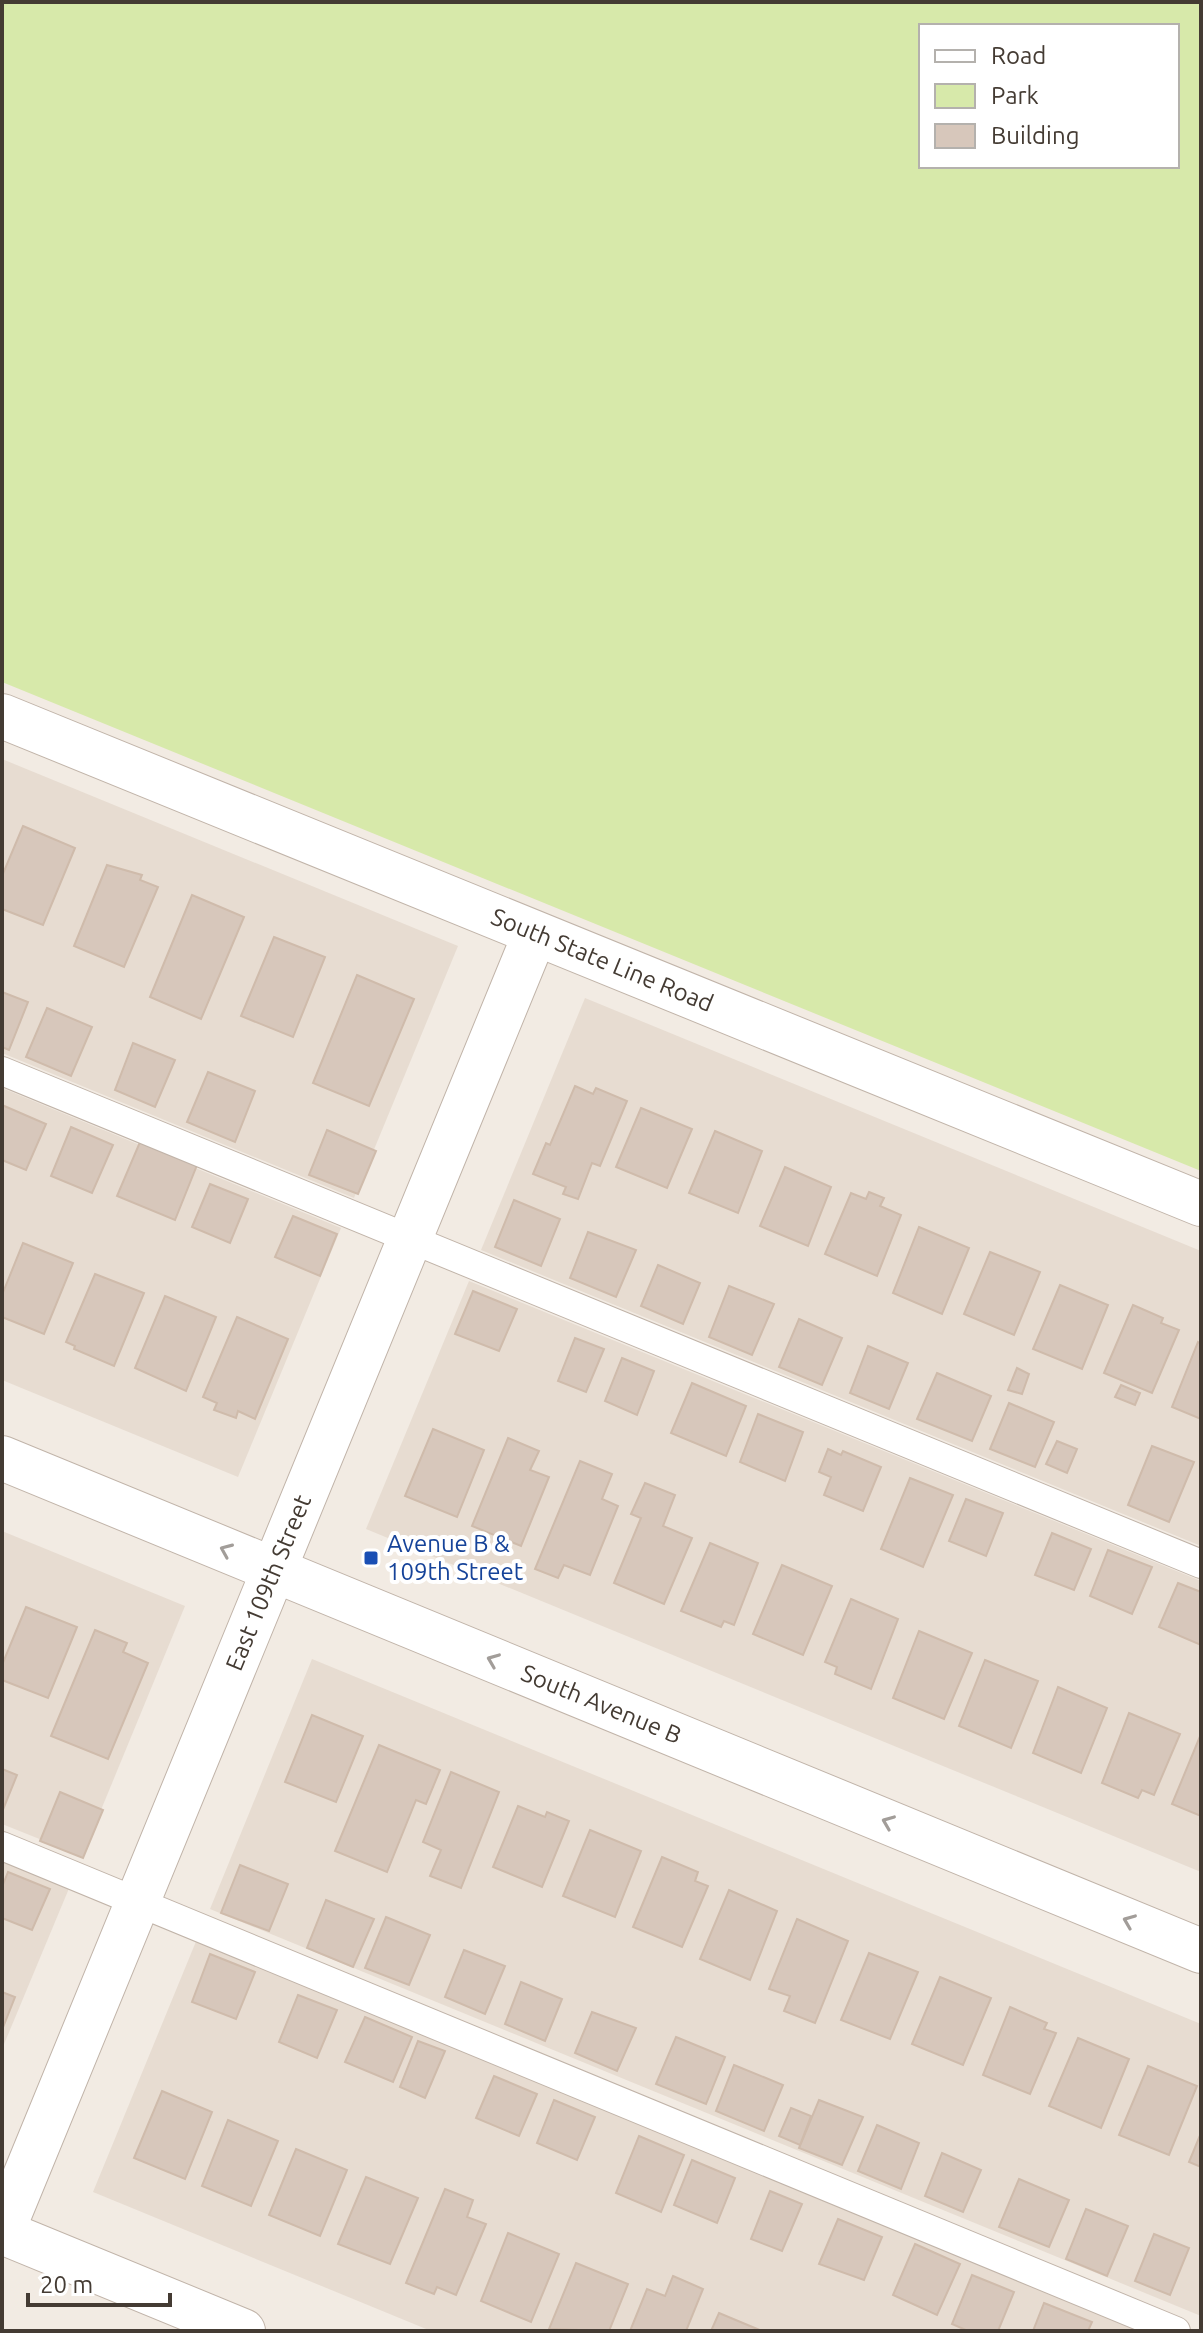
<svg xmlns="http://www.w3.org/2000/svg" width="1203" height="2333" viewBox="0 0 1203 2333" font-family="Ubuntu,sans-serif">
  <style>
    .residential { fill: #e7dcd1 }
    .green { fill: #d7e9aa; fill-rule: evenodd }
    .building { fill: #d7c7bb; stroke: #cfbbab; stroke-width: 2 }
    .lines { fill: none; stroke-linecap: round; stroke-linejoin: round }
    .lane-casing { stroke: #c1b4a9; stroke-width: 30 }
    .street-casing { stroke: #c1b4a9; stroke-width: 46 }
    .lane { stroke: #fff; stroke-width: 28 }
    .street { stroke: #fff; stroke-width: 44 }
    .oneway { stroke: #a29d99 }
    .transit-dot { fill: #1a4fb4; stroke: #fff; stroke-width: 3 }
    .labels { text-anchor: middle; stroke-width: 8; stroke-linejoin: round; paint-order: stroke }
    .street-label { font-size: 24px; fill: #443b33; stroke: #fff }
    .transit-label { font-size: 24px; fill: #164399; stroke: #fff; text-anchor: start }
  </style>
  <rect width="100%" height="100%" fill="#f2ebe3"/>
  <!-- residential -->
  <g class="residential">
    <polygon points="2,759 458,946 354,1198 2,1053"/>
    <polygon points="585,998 1201,1251 1201,1546 481,1250"/>
    <polygon points="2,1088 341,1228 238,1477 2,1380"/>
    <polygon points="469,1281 1201,1581 1201,1872 366,1529"/>
    <polygon points="2,1531 185,1606 82,1856 2,1824"/>
    <polygon points="312,1659 1201,2024 1201,2316 210,1909"/>
    <polygon points="2,1858 70,1886 2,2049"/>
    <polygon points="197,1939 1153,2331 431,2331 93,2192"/>
  </g>
  <!-- green -->
  <path class="green" d="M2,2H1201V1171L2,682ZM921,26H1177V166H921Z"/>
  <!-- building -->
  <g class="building">
    <polygon points="23,826 75,848 43,925 2,909 2,876"/>
    <polygon points="107,865 142,875 140,880 158,887 124,967 74,946"/>
    <polygon points="192,895 244,917 201,1019 150,997"/>
    <polygon points="274,937 325,957 293,1037 241,1016"/>
    <polygon points="357,975 414,999 369,1106 313,1083"/>
    <polygon points="2,992 28,1002 9,1050 2,1047"/>
    <polygon points="47,1008 92,1027 71,1076 26,1057"/>
    <polygon points="133,1043 175,1060 155,1107 115,1090"/>
    <polygon points="208,1072 255,1091 235,1142 187,1122"/>
    <polygon points="575,1086 593,1094 596,1088 627,1101 600,1166 592,1163 578,1199 563,1194 566,1187 533,1174 546,1143 550,1145"/>
    <polygon points="2,1105 46,1124 26,1170 2,1160"/>
    <polygon points="641,1108 692,1129 667,1188 616,1167"/>
    <polygon points="71,1127 113,1145 92,1193 51,1176"/>
    <polygon points="327,1130 376,1151 358,1194 309,1175"/>
    <polygon points="715,1131 762,1151 738,1213 689,1193"/>
    <polygon points="140,1142 197,1165 175,1220 117,1196"/>
    <polygon points="785,1167 831,1187 808,1246 760,1226"/>
    <polygon points="210,1184 248,1199 230,1243 192,1227"/>
    <polygon points="869,1192 884,1198 880,1206 901,1215 877,1276 825,1254 851,1193 866,1199"/>
    <polygon points="514,1200 560,1219 541,1266 495,1247"/>
    <polygon points="293,1216 337,1234 320,1276 275,1257"/>
    <polygon points="919,1227 969,1248 942,1314 893,1293"/>
    <polygon points="588,1232 636,1250 616,1297 570,1278"/>
    <polygon points="23,1243 73,1263 44,1334 2,1317 2,1295"/>
    <polygon points="990,1252 1040,1272 1014,1335 964,1314"/>
    <polygon points="658,1265 700,1283 683,1324 641,1306"/>
    <polygon points="95,1274 144,1293 114,1366 74,1349 75,1346 66,1342"/>
    <polygon points="1060,1285 1108,1305 1082,1369 1033,1349"/>
    <polygon points="729,1286 774,1304 752,1355 709,1337"/>
    <polygon points="473,1291 517,1309 499,1351 455,1334"/>
    <polygon points="165,1296 216,1317 186,1391 135,1368"/>
    <polygon points="1133,1305 1163,1318 1161,1323 1179,1330 1152,1393 1104,1373"/>
    <polygon points="237,1317 288,1339 255,1419 238,1411 236,1418 214,1410 217,1403 203,1397"/>
    <polygon points="799,1319 842,1338 822,1385 779,1367"/>
    <polygon points="575,1338 604,1349 586,1392 558,1381"/>
    <polygon points="1198,1342 1201,1344 1201,1419 1172,1407"/>
    <polygon points="868,1346 908,1363 889,1409 850,1393"/>
    <polygon points="622,1358 654,1371 637,1415 605,1401"/>
    <polygon points="1017,1368 1029,1374 1022,1394 1008,1390"/>
    <polygon points="937,1373 991,1396 972,1441 917,1419"/>
    <polygon points="692,1383 746,1406 726,1456 671,1433"/>
    <polygon points="1121,1385 1140,1393 1135,1405 1115,1397"/>
    <polygon points="1009,1403 1054,1422 1035,1467 990,1449"/>
    <polygon points="758,1414 803,1432 785,1481 740,1462"/>
    <polygon points="433,1429 484,1450 457,1517 405,1496"/>
    <polygon points="508,1438 539,1451 530,1470 549,1477 521,1546 472,1526"/>
    <polygon points="1057,1441 1077,1449 1067,1473 1046,1464"/>
    <polygon points="1152,1446 1194,1462 1169,1522 1128,1505"/>
    <polygon points="828,1449 841,1455 843,1451 881,1467 863,1511 824,1495 831,1477 819,1472"/>
    <polygon points="580,1461 612,1474 602,1499 618,1506 590,1575 564,1565 558,1578 535,1569"/>
    <polygon points="910,1478 953,1495 923,1567 881,1549"/>
    <polygon points="645,1483 675,1495 663,1526 692,1538 664,1604 614,1583 641,1518 631,1514"/>
    <polygon points="966,1499 1003,1513 986,1556 949,1541"/>
    <polygon points="1052,1533 1091,1549 1074,1590 1035,1575"/>
    <polygon points="710,1543 758,1563 734,1625 724,1621 721,1627 681,1611"/>
    <polygon points="1108,1550 1152,1567 1132,1614 1090,1596"/>
    <polygon points="782,1565 832,1586 803,1655 753,1634"/>
    <polygon points="1178,1583 1201,1592 1201,1645 1159,1627"/>
    <polygon points="851,1599 898,1619 871,1689 835,1674 837,1667 825,1662"/>
    <polygon points="26,1607 77,1627 48,1698 2,1680 2,1665"/>
    <polygon points="95,1630 127,1643 123,1652 148,1663 108,1759 51,1736"/>
    <polygon points="919,1631 972,1653 944,1719 893,1698"/>
    <polygon points="985,1660 1038,1681 1011,1748 959,1726"/>
    <polygon points="1058,1687 1107,1708 1081,1773 1033,1753"/>
    <polygon points="1129,1713 1180,1734 1154,1795 1142,1790 1138,1798 1102,1783"/>
    <polygon points="312,1715 363,1736 336,1802 285,1782"/>
    <polygon points="1201,1734 1201,1816 1172,1804"/>
    <polygon points="379,1745 440,1770 426,1804 416,1800 387,1872 335,1851"/>
    <polygon points="2,1769 17,1775 2,1812"/>
    <polygon points="451,1772 499,1792 461,1888 430,1876 441,1850 423,1842"/>
    <polygon points="60,1792 103,1810 83,1858 40,1841"/>
    <polygon points="518,1806 545,1817 547,1812 569,1821 542,1887 493,1867"/>
    <polygon points="590,1830 641,1851 615,1917 563,1896"/>
    <polygon points="662,1857 698,1872 695,1881 708,1886 682,1947 633,1927"/>
    <polygon points="240,1865 288,1884 269,1931 221,1913"/>
    <polygon points="8,1872 50,1889 32,1930 2,1918 2,1887"/>
    <polygon points="729,1890 777,1911 750,1980 700,1959"/>
    <polygon points="326,1900 374,1919 353,1967 307,1948"/>
    <polygon points="386,1917 430,1935 409,1985 365,1968"/>
    <polygon points="797,1919 848,1941 815,2023 784,2011 790,1996 769,1989"/>
    <polygon points="464,1950 505,1966 485,2014 445,1997"/>
    <polygon points="869,1953 918,1972 890,2039 841,2020"/>
    <polygon points="210,1954 255,1972 236,2019 192,2002"/>
    <polygon points="940,1977 991,1998 963,2065 912,2044"/>
    <polygon points="521,1982 562,1999 545,2041 505,2024"/>
    <polygon points="2,1992 15,1997 2,2030"/>
    <polygon points="298,1995 337,2010 317,2058 279,2042"/>
    <polygon points="1010,2007 1047,2023 1044,2029 1056,2033 1030,2094 983,2075"/>
    <polygon points="592,2012 636,2028 617,2071 575,2053"/>
    <polygon points="365,2017 412,2037 393,2082 345,2062"/>
    <polygon points="676,2037 725,2057 706,2104 656,2084"/>
    <polygon points="1078,2038 1129,2059 1101,2128 1049,2106"/>
    <polygon points="418,2041 445,2051 425,2098 400,2087"/>
    <polygon points="734,2065 783,2085 764,2131 716,2111"/>
    <polygon points="1148,2066 1197,2086 1169,2155 1119,2135"/>
    <polygon points="494,2076 537,2094 519,2136 476,2118"/>
    <polygon points="162,2091 212,2112 185,2179 134,2158"/>
    <polygon points="554,2100 595,2117 577,2160 537,2143"/>
    <polygon points="819,2100 863,2117 842,2165 799,2148"/>
    <polygon points="791,2108 811,2116 800,2145 779,2136"/>
    <polygon points="228,2120 278,2141 251,2206 202,2186"/>
    <polygon points="877,2125 919,2143 901,2189 858,2171"/>
    <polygon points="1201,2133 1201,2167 1189,2162"/>
    <polygon points="639,2136 684,2155 661,2212 616,2193"/>
    <polygon points="296,2149 347,2170 320,2236 269,2215"/>
    <polygon points="942,2153 981,2170 963,2212 925,2196"/>
    <polygon points="692,2160 735,2178 717,2223 674,2205"/>
    <polygon points="366,2177 418,2198 390,2264 338,2244"/>
    <polygon points="1019,2179 1069,2200 1049,2247 999,2227"/>
    <polygon points="445,2189 473,2200 467,2217 486,2224 456,2295 437,2287 434,2294 406,2283"/>
    <polygon points="770,2191 802,2204 782,2251 751,2239"/>
    <polygon points="1086,2209 1128,2226 1107,2276 1066,2259"/>
    <polygon points="838,2219 882,2237 864,2280 819,2264"/>
    <polygon points="508,2233 559,2254 531,2322 481,2301"/>
    <polygon points="1154,2234 1189,2248 1170,2295 1135,2281"/>
    <polygon points="915,2244 960,2264 937,2315 893,2295"/>
    <polygon points="576,2263 628,2284 609,2331 549,2329"/>
    <polygon points="972,2275 1014,2292 998,2331 968,2331 952,2324"/>
    <polygon points="673,2276 703,2289 686,2331 630,2331 647,2289 665,2296"/>
    <polygon points="1044,2303 1092,2322 1088,2331 1033,2331"/>
    <polygon points="719,2313 762,2331 711,2331"/>
  </g>
  <g class="lines">
    <!-- lane casing -->
    <g class="lane-casing">
      <g id="lane">
        <polyline points="2,1071 1201,1564"/>
        <polyline points="2,1846 1176,2331"/>
      </g>
    </g>
    <!-- street casing -->
    <g class="street-casing">
      <g id="street">
        <path id="s1" d="M2,716L1201,1204"/>
        <path id="s2" d="M2,1458L1201,1951"/>
        <path id="s3" d="M2,2232L535,934"/>
        <polyline points="2,2232 243,2331"/>
      </g>
    </g>
    <!-- lane -->
    <use href="#lane" class="lane"/>
    <!-- street -->
    <use href="#street" class="street"/>
  </g>
  <!-- one-way arrows -->
  <defs><path id="oneway-chevron" d="M-2-3.5L2.5 0L-2 3.5" fill="none" stroke-width="1.6" stroke-linecap="round" stroke-linejoin="round" transform="scale(2)"/></defs>
  <g class="oneway">
    <use href="#oneway-chevron" transform="translate(226 1550) rotate(-157)"/>
    <use href="#oneway-chevron" transform="translate(493 1660) rotate(-158)"/>
    <use href="#oneway-chevron" transform="translate(888 1822) rotate(-158)"/>
    <use href="#oneway-chevron" transform="translate(1129 1921) rotate(-158)"/>
  </g>
  <!-- markers -->
  <rect class="transit-dot" x="363" y="1550" width="16" height="16" rx="4"/>
  <g class="labels">
    <!-- street labels -->
    <g class="street-label">
      <text dy="8" stroke="none"><textPath href="#s1" startOffset="648">South State Line Road</textPath></text>
      <text dy="8" stroke="none"><textPath href="#s3" startOffset="702">East 109th Street</textPath></text>
      <text dy="8" stroke="none"><textPath href="#s2" startOffset="648">South Avenue B</textPath></text>
    </g>
    <!-- transit labels -->
    <g class="transit-label">
      <text x="387" y="1552">Avenue B &amp;<tspan x="387" dy="28">109th Street</tspan></text>
    </g>
  </g>
  <!-- border -->
  <rect width="1203" height="2333" fill="none" stroke="#443b33" stroke-width="8"/>
  <!-- legend -->
  <rect x="919" y="24" width="260" height="144" fill="#ffffff" stroke="#b4b1ad" stroke-width="2"/>
  <rect x="935" y="50" width="40" height="12" fill="#ffffff" stroke="#b4b1ad" stroke-width="2"/>
  <text x="991" y="64" font-size="24" fill="#443b33">Road</text>
  <rect x="935" y="84" width="40" height="24" fill="#d7e9aa" stroke="#b4b1ad" stroke-width="2"/>
  <text x="991" y="104" font-size="24" fill="#443b33">Park</text>
  <rect x="935" y="124" width="40" height="24" fill="#d7c7bb" stroke="#b4b1ad" stroke-width="2"/>
  <text x="991" y="144" font-size="24" fill="#443b33">Building</text>
  <!-- scale -->
  <path d="M28 2293v12h142v-12" fill="none" stroke="#443b33" stroke-width="4"/>
  <text x="40" y="2293" font-size="24" fill="#443b33" stroke="#ffffff" stroke-width="6" paint-order="stroke">20 m</text>
</svg>
